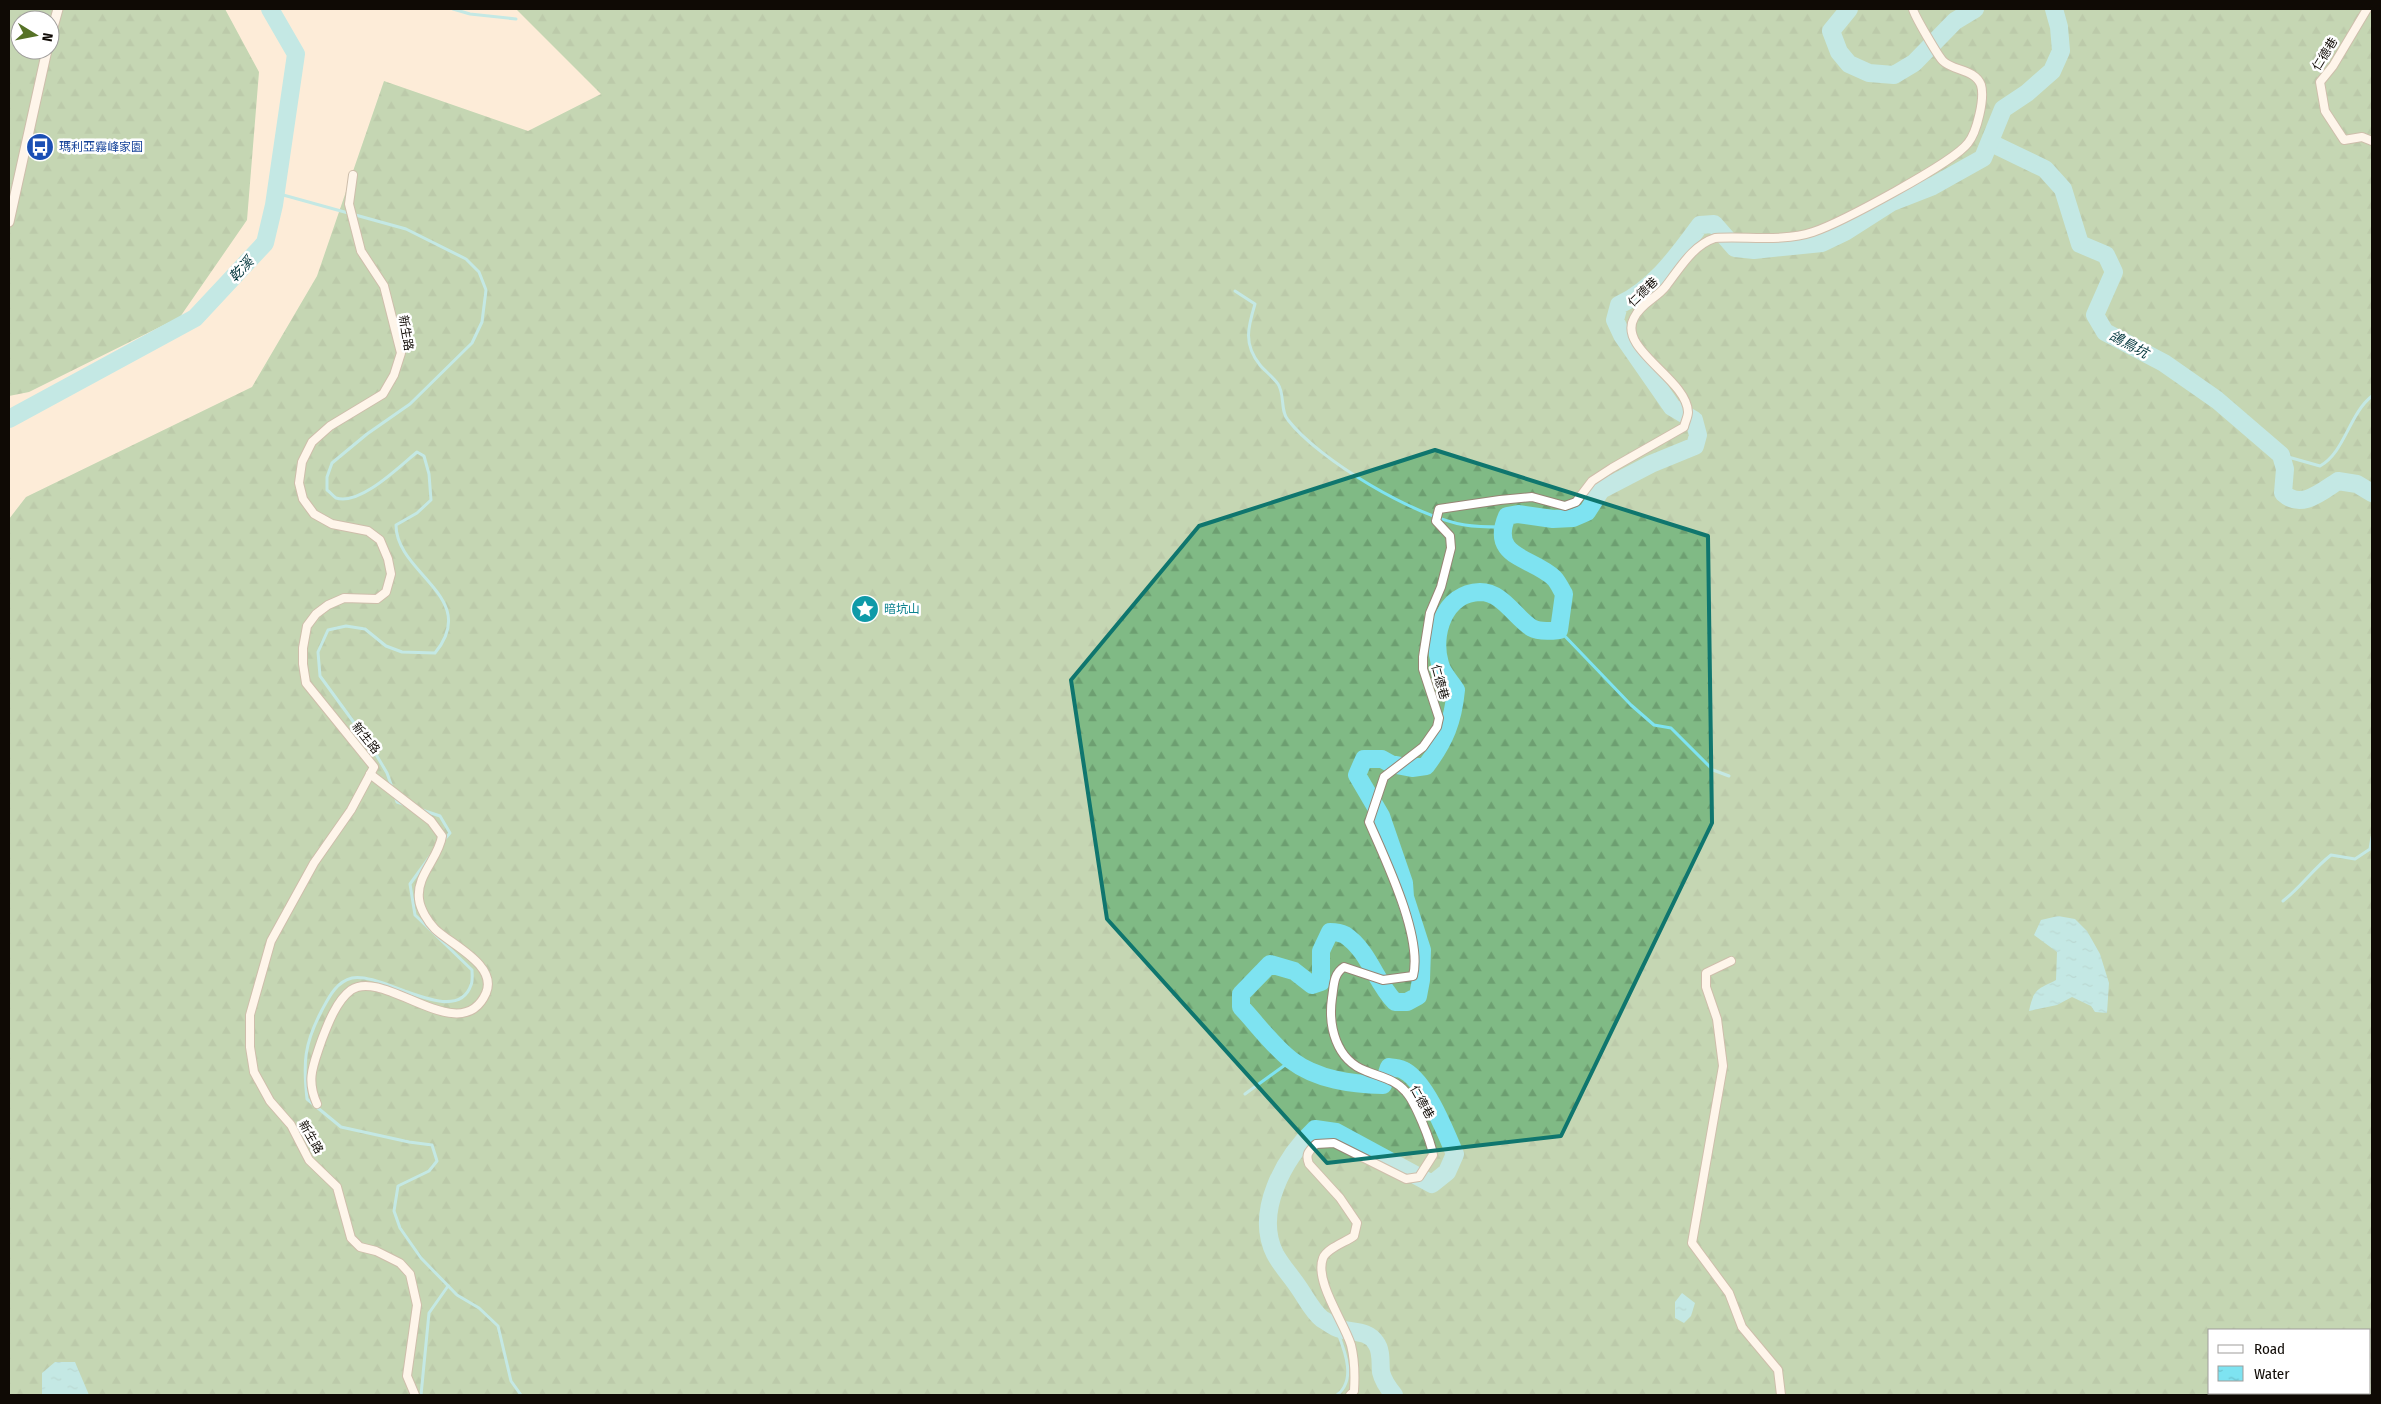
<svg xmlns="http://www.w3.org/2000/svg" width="2381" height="1404" viewBox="0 0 2381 1404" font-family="'Fira Sans Condensed','Noto Sans TC',sans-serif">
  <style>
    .forest { fill: url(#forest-firs); fill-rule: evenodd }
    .water { fill: url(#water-ripples) }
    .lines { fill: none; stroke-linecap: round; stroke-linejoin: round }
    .stream { stroke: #7ee3f1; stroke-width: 3 }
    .river { stroke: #7ee3f1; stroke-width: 18 }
    .minor-casing { stroke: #958574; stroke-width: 10 }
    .tertiary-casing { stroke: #958574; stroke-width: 11 }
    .minor { stroke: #fff; stroke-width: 8 }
    .tertiary { stroke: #fff; stroke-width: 9 }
    .marked { fill: none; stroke: #0f766e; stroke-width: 4; stroke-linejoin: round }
    .labels { text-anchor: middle; stroke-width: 5; stroke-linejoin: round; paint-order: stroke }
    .street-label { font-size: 12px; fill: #0f0a05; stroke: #fff }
    .transit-label { font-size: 12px; fill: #164399; stroke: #fff; text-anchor: start }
    .culture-label { font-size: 12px; fill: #0d838f; stroke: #fff; text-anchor: start }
    .water-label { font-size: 14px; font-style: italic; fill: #04373d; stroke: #fff }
  </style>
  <defs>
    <pattern id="forest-firs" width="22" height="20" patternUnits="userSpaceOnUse" patternTransform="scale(1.25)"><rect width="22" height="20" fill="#80ba85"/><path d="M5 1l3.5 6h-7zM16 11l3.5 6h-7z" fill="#6d9f71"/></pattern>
    <pattern id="water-ripples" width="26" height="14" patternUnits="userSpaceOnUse" patternTransform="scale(1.25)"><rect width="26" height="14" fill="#7ee3f1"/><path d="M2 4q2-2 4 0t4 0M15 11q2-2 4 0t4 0" fill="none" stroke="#6cc1cd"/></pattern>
  </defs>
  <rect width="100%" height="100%" fill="#fdecd8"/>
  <!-- forest -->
  <g class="forest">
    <path d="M9,9H225L259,72L247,220L180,317L29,392L9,396ZM20,20H50V50H20Z"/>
    <path d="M516,9H2372V1395H9V519L26,497L252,387L317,276L384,81L528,131L601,94ZM2210,1330H2370V1393H2210Z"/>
  </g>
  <!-- water -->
  <g class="water">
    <path d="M2058,916L2075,919L2087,931L2100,954L2109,983L2107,1013L2095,1012L2091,1006L2072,997L2057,1005L2029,1011C2034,988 2037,990 2056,980L2057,952L2034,935L2041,920Z"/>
    <polygon points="1682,1293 1695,1303 1691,1316 1684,1323 1675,1318 1675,1302"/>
    <polygon points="55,1362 75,1362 89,1395 42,1395 42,1373"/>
  </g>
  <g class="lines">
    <!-- stream -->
    <g class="stream">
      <polyline points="453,9 470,14 516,19"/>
      <path d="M276,193L406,229L466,259L479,272L486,290L482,322L472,343L410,404L367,434L332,463L327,477V490C330,492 333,496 336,498C360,506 400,466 417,452L424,456L429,474L431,500L417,513L396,525C396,574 481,597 435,653L402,652L386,646L365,629L346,626L328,630L318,652L320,676L371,746L387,773L393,790"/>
      <path d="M1235,291L1255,304C1248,327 1243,344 1260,365C1265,371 1273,377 1278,384C1285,394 1280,411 1288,420C1319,460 1415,517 1465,525C1477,527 1490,527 1502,527"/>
      <path d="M2281,455L2320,466C2345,452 2349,414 2372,396"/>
      <polyline points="1559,630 1631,705 1654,725 1671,728 1713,770 1729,776"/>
      <polyline points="395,796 397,802 406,805"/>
      <polyline points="422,810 440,816 450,833 443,841"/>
      <path d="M434,851L410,884L415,915L472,970C472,974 473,981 471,985C456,1029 381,971 352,978C336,982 329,997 322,1010C304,1044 303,1063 307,1099L341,1127L409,1142L432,1145L437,1161L429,1171L398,1186L394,1211L400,1228L421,1258L457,1295L479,1308L498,1326L511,1381L521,1395"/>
      <path d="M2283,901C2301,887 2313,869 2331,855L2355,859L2370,849L2372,837"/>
      <polyline points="1245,1094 1292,1060"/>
      <path d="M1336,1328C1343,1347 1358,1379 1337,1395"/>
      <polyline points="421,1395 429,1313 448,1286"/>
    </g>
    <!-- river -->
    <g class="river">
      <polyline points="1849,9 1831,31 1839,52 1849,64 1869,73 1894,75 1914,63 1955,21 1975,9"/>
      <path d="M1991,143L2045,169L2063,189L2080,244L2106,255L2114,272L2095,315L2105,332L2164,363L2217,400L2281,455L2285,469L2283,493C2301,510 2321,492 2338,481L2357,484L2372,493"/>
      <polyline points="9,419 195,318 265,243 274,205 296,54 270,9"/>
      <path d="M1394,1395C1389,1389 1383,1381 1381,1372C1380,1363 1382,1351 1376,1343C1367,1328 1348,1334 1335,1327C1331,1325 1326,1321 1322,1319C1312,1311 1305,1296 1297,1285C1290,1275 1281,1265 1275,1254C1254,1212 1284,1158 1315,1129L1336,1132L1432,1184L1447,1172L1455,1154C1445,1131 1427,1084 1405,1071C1401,1068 1394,1068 1389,1067L1383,1085C1352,1084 1317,1080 1291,1060C1273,1046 1257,1024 1241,1007V994L1270,964L1294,971L1312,985L1321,982V951L1330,932C1334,932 1341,933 1345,935C1369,951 1376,983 1395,1002H1407L1418,996L1421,980L1422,950L1405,897L1404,883L1381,816L1357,775L1364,759H1382L1391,764L1412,768L1426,766C1445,741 1453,721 1456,690C1451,682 1442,673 1440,664C1431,635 1444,593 1480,592C1503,592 1515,618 1532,628C1539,632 1551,631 1559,630L1564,594C1561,589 1558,582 1554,578C1532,557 1489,558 1507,516L1518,514L1553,519L1573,518L1587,512L1601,490L1651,464L1695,446L1698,435L1694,420L1672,407L1622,335L1615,320L1619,305C1655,288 1677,256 1700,225L1714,224L1735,248L1754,250L1822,243L1845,232L1892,202L1933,186L1983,158L2003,109L2027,93L2052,71L2061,51L2059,27L2054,9"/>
    </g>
    <!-- minor casing -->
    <g class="minor-casing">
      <g id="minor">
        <polyline points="2367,9 2333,66 2320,82 2325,111 2344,140 2362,137 2372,141"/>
        <polyline points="353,175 349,204 361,251 384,286 401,353 394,375 383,394 330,426 312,442 302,462 299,483 303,499 314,514 332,524 368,531 380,540 388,559 391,574 386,592 377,599 344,598 328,605 316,614 307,626 303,648 303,664 306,683 374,767 351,810 314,863 271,941 250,1015 250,1047 254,1072 270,1101 291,1125 309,1160 337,1187 351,1238 360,1247 376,1251 400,1263 410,1274 417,1305 407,1376 415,1395"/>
        <polyline points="1731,961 1706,973 1706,987 1717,1019 1723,1066 1692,1243 1729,1293 1742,1327 1778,1370 1781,1395"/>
        <path d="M317,1104C306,1080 313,1066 321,1042C327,1026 336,1001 351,990C384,967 461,1050 486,993C498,965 450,944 435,929C428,922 420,909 419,899C416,875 439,858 442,836L431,821L370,774"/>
        <path d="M1350,1395L1354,1391C1355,1375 1355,1361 1351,1345C1344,1322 1314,1281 1323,1258C1327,1248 1346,1242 1354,1236L1357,1223L1340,1198L1309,1164C1305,1154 1309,1151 1316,1144L1334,1143L1406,1179L1419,1177L1433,1155C1431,1141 1415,1102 1406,1092C1395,1079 1380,1077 1366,1071C1336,1060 1328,1026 1332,998C1334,986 1333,974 1344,967L1383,980L1413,976C1423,937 1385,859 1369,822L1384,777L1423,747L1437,727L1439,718L1423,669V657L1430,613L1441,587L1451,548L1450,536L1436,521L1439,509L1500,500L1532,497L1565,506L1576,502L1592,481L1612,468L1684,427C1685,422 1688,417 1688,412C1687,379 1617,349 1634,318C1641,303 1657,298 1666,286C1680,268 1693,245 1715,238C1747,236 1783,242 1813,232C1840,223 1953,163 1968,143C1977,132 1985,98 1981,85C1975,69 1953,71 1943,61C1938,56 1914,15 1913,9"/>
      </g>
    </g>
    <!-- tertiary casing -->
    <g class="tertiary-casing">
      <g id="tertiary">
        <polyline points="50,38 58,9"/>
        <polyline points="9,222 47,50"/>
      </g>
    </g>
    <!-- minor -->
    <use href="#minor" class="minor"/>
    <!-- tertiary -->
    <use href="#tertiary" class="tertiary"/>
  </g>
  <!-- marked area -->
  <path d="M0 0H2381V1404H0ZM1435,450L1708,536L1712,823L1561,1136L1327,1163L1107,919L1071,680L1199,526Z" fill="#fdecd8" fill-opacity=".55" fill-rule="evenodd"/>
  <path class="marked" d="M1435,450L1708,536L1712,823L1561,1136L1327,1163L1107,919L1071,680L1199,526Z"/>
  <!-- icons -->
  <defs>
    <g id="bus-disc" transform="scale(1.4375)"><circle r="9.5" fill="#1a4fb4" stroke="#fff"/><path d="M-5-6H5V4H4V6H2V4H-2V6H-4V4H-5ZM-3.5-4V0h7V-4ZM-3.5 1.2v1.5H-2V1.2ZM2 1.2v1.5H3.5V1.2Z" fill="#fff"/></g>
    <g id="sight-disc" transform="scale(1.4375)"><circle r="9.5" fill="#0f9aa8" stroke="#fff"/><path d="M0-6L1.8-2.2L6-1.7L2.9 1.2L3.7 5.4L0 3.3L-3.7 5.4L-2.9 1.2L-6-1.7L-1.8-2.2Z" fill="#fff"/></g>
  </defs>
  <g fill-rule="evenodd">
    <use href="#bus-disc" x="40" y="147"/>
    <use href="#sight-disc" x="865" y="609"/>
  </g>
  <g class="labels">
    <!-- street labels -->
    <g class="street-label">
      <text transform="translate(2325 54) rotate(-58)" y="4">仁德巷</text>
      <text transform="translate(1643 292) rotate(-44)" y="4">仁德巷</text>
      <text transform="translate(406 333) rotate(80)" y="4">新生路</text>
      <text transform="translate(1440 682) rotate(75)" y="4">仁德巷</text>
      <text transform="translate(366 738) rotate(51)" y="4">新生路</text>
      <text transform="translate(1422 1102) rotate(61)" y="4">仁德巷</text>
      <text transform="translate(311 1137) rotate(60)" y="4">新生路</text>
    </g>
    <!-- transit labels -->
    <g class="transit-label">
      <text x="59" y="151">瑪利亞霧峰家園</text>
    </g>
    <!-- culture labels -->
    <g class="culture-label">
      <text x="884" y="613">暗坑山</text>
    </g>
    <!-- water labels -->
    <g class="water-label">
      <text transform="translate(241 269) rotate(-47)" y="5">乾溪</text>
      <text transform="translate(2129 344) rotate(28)" y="5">鴿鳥坑</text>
    </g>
  </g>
  <!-- border -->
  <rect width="2381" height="1404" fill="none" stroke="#0f0a05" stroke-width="20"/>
  <!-- legend -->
  <rect x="2208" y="1329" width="162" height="65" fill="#ffffff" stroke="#9f9d9b"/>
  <rect x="2218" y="1345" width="25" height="8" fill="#ffffff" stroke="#9f9d9b"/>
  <text x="2254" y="1354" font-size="15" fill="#0f0a05">Road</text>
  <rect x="2218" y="1366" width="25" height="15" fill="url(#water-ripples)" stroke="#9f9d9b"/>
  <text x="2254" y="1379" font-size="15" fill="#0f0a05">Water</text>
  <!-- north arrow -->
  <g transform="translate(35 35) rotate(100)"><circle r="24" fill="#ffffff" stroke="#9f9d9b"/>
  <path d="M0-4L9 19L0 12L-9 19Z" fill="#567227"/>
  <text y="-8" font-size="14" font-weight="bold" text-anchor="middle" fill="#0f0a05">N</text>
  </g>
</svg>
